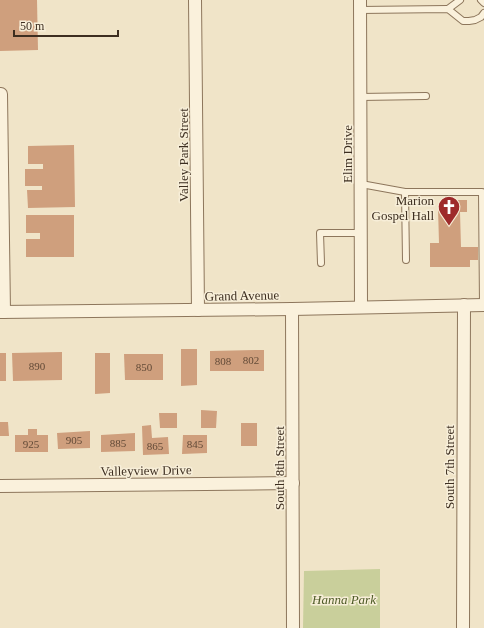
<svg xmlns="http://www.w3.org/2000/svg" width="484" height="628" viewBox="0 0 484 628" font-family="'Times New Roman',serif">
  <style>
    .green { fill: #c9cf9b }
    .building { fill: #cf9f7d }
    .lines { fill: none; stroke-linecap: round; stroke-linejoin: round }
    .service-casing { stroke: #8d765c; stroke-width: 8 }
    .minor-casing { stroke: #8d765c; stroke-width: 14 }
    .service { stroke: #faf1dc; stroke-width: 6 }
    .minor { stroke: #faf1dc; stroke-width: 12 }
    .labels { text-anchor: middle; stroke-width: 3; stroke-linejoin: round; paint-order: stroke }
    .number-label { font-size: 11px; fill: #624a37 }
    .street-label { font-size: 13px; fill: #3d2e20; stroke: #f7eed8 }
    .poi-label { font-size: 13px; fill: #3d2e20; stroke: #f7eed8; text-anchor: end }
    .park-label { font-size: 13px; font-style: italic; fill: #4d5a26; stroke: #f7eed8 }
  </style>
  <rect width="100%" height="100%" fill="#f0e4c8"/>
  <!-- green -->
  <polygon class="green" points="380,569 380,628 303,628 304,571"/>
  <!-- building -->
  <g class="building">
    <polygon points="0,0 37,0 38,50 0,51"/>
    <polygon points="74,145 75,207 28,208 27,190 42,190 42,186 25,186 25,169 43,169 43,164 28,164 28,146"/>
    <polygon points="457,200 467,200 467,212 460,212 461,247 478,247 478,260 470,260 470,267 430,267 430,243 439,243 438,208 457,207"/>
    <polygon points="26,215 74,215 74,257 26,257 26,239 40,239 40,233 26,233"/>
    <polygon points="181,349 197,349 197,385 181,386"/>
    <polygon points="255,350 264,350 264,371 210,371 210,351"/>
    <polygon points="62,352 62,380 13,381 12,353"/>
    <rect x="0" y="353" width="6" height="28"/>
    <polygon points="95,353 110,353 110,393 95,394"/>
    <polygon points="124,354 163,354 163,380 125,380"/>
    <polygon points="201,410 217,411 216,428 201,428"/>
    <polygon points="159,413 177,413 177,428 160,428"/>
    <polygon points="0,422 8,422 9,436 0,436"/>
    <rect x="241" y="423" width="16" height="23"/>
    <polygon points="151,425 152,438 168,437 169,454 143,455 142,426"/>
    <polygon points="28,429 37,429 37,435 48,435 48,452 15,452 15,435 28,435"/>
    <polygon points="90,431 90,448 58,449 57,433"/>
    <polygon points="135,433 135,451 101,452 101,435"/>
    <polygon points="183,435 207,435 207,453 182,454"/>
  </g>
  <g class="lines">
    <!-- service casing -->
    <g class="service-casing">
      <g id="service">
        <polyline points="481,0 484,3"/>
        <polyline points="448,9 460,0"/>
        <polyline points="360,10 448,9 463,21 469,21 475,20 481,17 484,13"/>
        <polyline points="360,97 426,96"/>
        <polyline points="361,184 405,192"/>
        <polyline points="406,260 405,192 482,192 483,305"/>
        <polyline points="321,263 320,233 361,233"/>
      </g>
    </g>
    <!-- minor casing -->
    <g class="minor-casing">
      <g id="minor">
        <polyline points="195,0 198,310"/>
        <polyline points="360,0 361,307"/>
        <polyline points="1,94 4,312"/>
        <polyline points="292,309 293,628"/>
        <polyline points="0,312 292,309 484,305"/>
        <polyline points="0,486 293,483"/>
        <polyline points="463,628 464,305"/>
      </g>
    </g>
    <!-- service -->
    <use href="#service" class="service"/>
    <!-- minor -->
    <use href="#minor" class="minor"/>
  </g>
  <!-- icons -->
  <defs>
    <g id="church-pin" transform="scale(1.15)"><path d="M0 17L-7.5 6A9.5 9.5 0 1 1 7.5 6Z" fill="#9e2a2b" stroke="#f7eed8"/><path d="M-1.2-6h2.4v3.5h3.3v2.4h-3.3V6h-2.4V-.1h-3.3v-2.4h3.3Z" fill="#fff"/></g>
  </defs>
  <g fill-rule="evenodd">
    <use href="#church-pin" x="449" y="207"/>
  </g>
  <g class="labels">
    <!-- number labels -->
    <g class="number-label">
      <text x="251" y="364">802</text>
      <text x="223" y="365">808</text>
      <text x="37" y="370">890</text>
      <text x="144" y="371">850</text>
      <text x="74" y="444">905</text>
      <text x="118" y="447">885</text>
      <text x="31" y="448">925</text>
      <text x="195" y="448">845</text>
      <text x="155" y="450">865</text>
    </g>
    <!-- street labels -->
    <g class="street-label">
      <text transform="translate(347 154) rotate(-90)" y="5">Elim Drive</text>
      <text transform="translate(183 155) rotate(-90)" y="5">Valley Park Street</text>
      <text transform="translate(242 295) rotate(-1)" y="5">Grand Avenue</text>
      <text transform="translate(449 467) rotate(-90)" y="5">South 7th Street</text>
      <text transform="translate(279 468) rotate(-90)" y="5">South 8th Street</text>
      <text transform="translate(146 470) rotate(-1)" y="5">Valleyview Drive</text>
    </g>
    <!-- poi labels -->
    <g class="poi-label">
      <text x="434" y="205">Marion<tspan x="434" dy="15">Gospel Hall</tspan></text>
    </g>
    <!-- park labels -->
    <g class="park-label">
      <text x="344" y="604">Hanna Park</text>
    </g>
  </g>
  <!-- scale -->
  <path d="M14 30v6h104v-6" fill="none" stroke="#3d2e20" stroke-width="2"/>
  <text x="20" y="30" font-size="12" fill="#3d2e20" stroke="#f7eed8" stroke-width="3" paint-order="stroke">50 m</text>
</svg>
